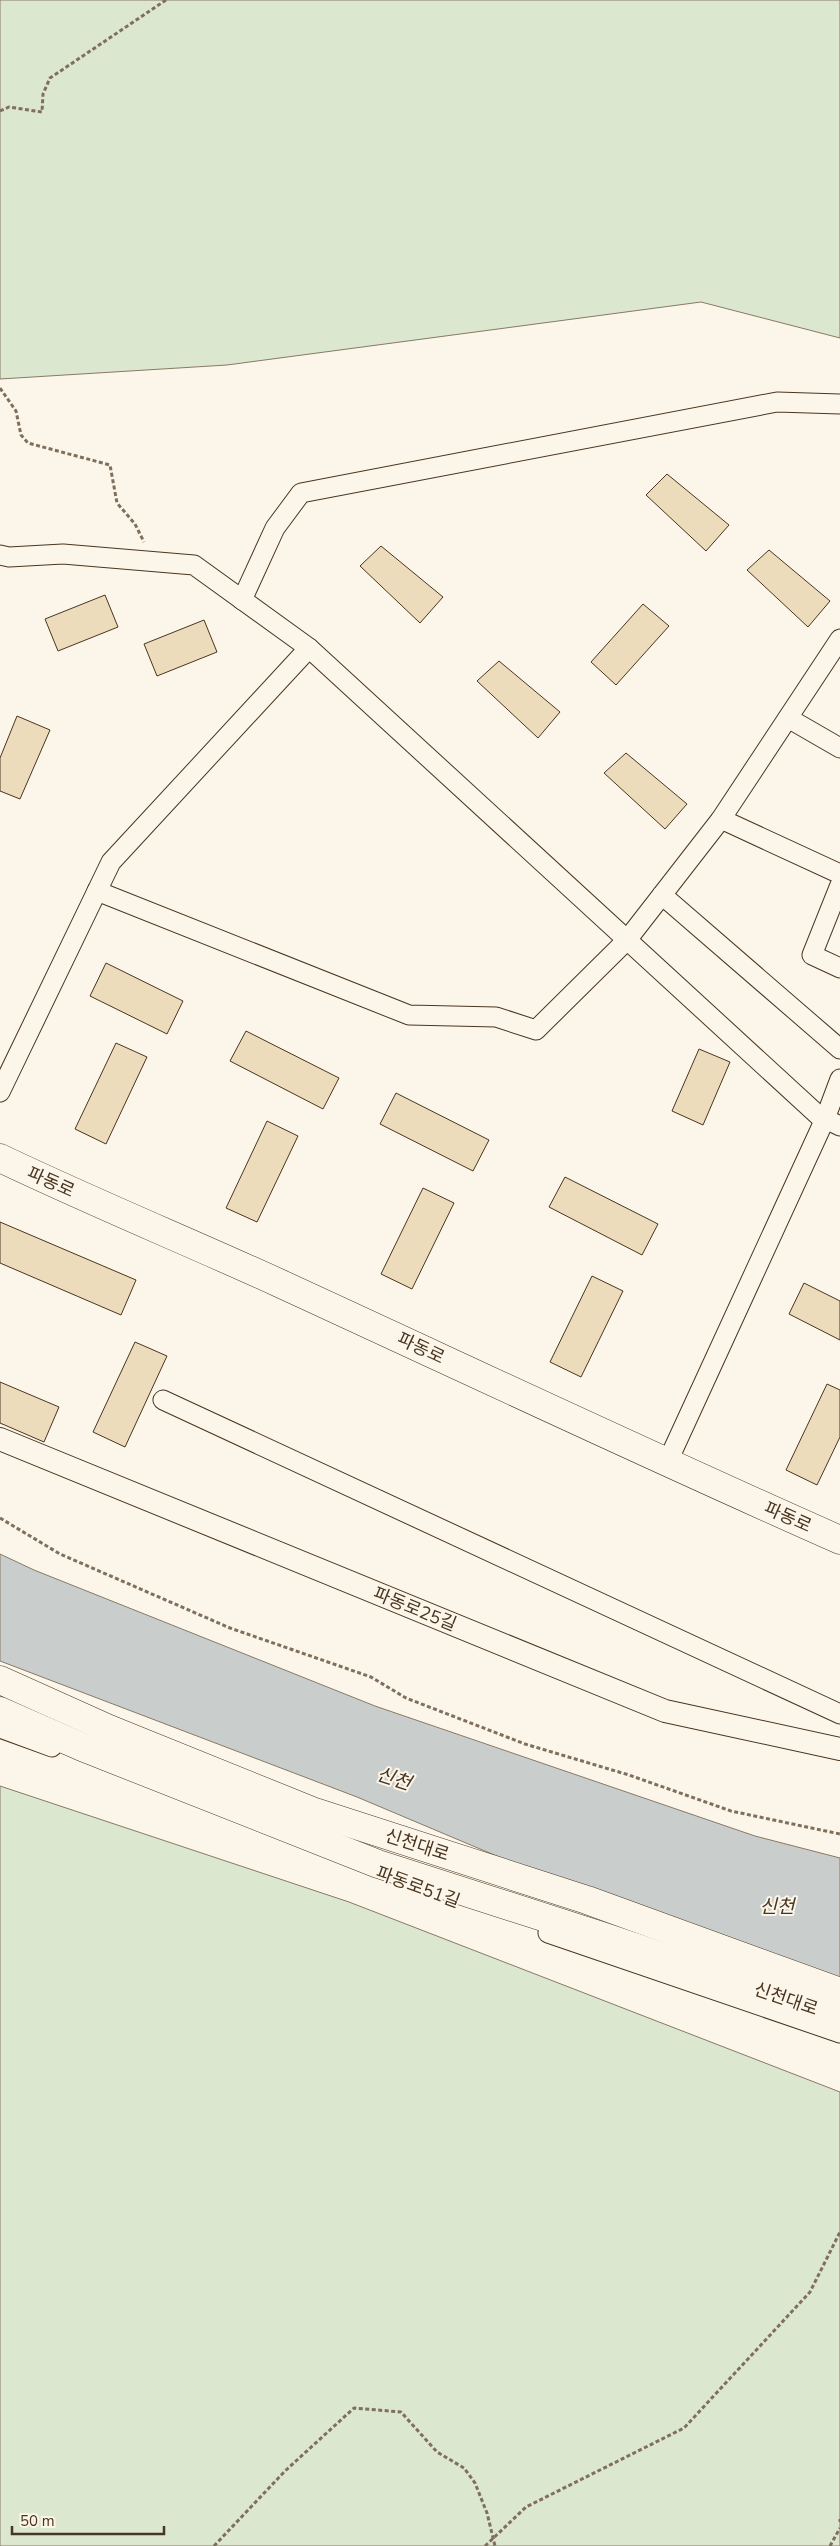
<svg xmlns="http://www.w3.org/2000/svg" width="840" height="2546" viewBox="0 0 840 2546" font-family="'Nunito Sans','Noto Sans KR',sans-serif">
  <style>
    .green { fill: #dce7d0; stroke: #887966 }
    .water { fill: #c9cecd; stroke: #887966 }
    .building { fill: #ecdcbc; stroke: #4a3520 }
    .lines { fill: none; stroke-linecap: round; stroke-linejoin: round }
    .minor-casing { stroke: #4a3520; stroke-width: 21 }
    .tertiary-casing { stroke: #4a3520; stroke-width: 24 }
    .primary-casing { stroke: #4a3520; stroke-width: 29 }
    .trunk-casing { stroke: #4a3520; stroke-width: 29 }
    .path { stroke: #7f6f5c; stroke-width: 3; stroke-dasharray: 4 2.5; stroke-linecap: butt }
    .minor { stroke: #fbf6e9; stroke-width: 19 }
    .tertiary { stroke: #fbf6e9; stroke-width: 22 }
    .primary { stroke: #fbf6e9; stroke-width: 28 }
    .trunk { stroke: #fbf6e9; stroke-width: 28 }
    .labels { text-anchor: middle; stroke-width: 4; stroke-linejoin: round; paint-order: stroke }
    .street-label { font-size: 18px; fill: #4a3520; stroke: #fbf6e9 }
    .water-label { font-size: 19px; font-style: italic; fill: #4a3520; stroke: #fbf6e9 }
  </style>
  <rect width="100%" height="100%" fill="#fbf6e9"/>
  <!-- green -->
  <g class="green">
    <polygon points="0,0 840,0 840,338 701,302 227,365 0,379"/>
    <polygon points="0,1786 349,1902 840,2092 840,2546 0,2546"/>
  </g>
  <!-- water -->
  <polygon class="water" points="0,1554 34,1570 375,1706 755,1836 840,1858 840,2001 357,1797 0,1661"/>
  <!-- building -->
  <g class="building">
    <polygon points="667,474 729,525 706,551 646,495"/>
    <polygon points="381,546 443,597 420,623 360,566"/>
    <polygon points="769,550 830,601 808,627 747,570"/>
    <polygon points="105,595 118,627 58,651 45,619"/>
    <polygon points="643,604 669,626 616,685 591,662"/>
    <polygon points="204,620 217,652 157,676 144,644"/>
    <polygon points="499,661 560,712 538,738 477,681"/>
    <polygon points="17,716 50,730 20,799 0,791 0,758"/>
    <polygon points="626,753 687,804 665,829 604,773"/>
    <polygon points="106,963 183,1001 167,1034 90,996"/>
    <polygon points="246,1031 339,1078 323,1109 230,1061"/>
    <polygon points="116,1043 147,1057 106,1144 75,1129"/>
    <polygon points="699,1049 730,1062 703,1125 672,1111"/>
    <polygon points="396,1093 489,1140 473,1171 380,1124"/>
    <polygon points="267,1121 298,1136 257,1222 226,1208"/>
    <polygon points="565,1177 658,1224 642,1255 549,1207"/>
    <polygon points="423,1188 454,1203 412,1289 381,1274"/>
    <polygon points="0,1222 136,1280 121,1315 0,1263"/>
    <polygon points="592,1276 623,1291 581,1377 550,1362"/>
    <polygon points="804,1283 840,1301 840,1340 789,1314"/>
    <polygon points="135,1342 167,1356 125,1447 93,1432"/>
    <polygon points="0,1382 59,1407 44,1442 0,1423"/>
    <polygon points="827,1384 840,1390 840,1437 817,1485 786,1470"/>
  </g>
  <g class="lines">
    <!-- minor casing -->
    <g class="minor-casing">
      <g id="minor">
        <polyline points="0,555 9,557 63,554 194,565 309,648 819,1116 840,1126"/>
        <polyline points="242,600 275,528 301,493 777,402 840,404"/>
        <polyline points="788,718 840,748"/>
        <polyline points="721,819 840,874"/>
        <polyline points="840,885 812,955 840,968"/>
        <polyline points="97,891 409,1015 496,1017 536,1030 627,940 721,819 840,639"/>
        <polyline points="662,895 840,1049"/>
        <polyline points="0,1092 111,862 309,648"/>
        <polyline points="163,1400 840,1714"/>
        <polyline points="667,1463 825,1119 840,1079"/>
        <polyline points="0,1728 52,1747"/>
        <polyline points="548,1933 840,2033"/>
      </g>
    </g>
    <!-- tertiary casing -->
    <g class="tertiary-casing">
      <polyline id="tertiary" points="0,1439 665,1711 840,1749"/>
    </g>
    <!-- primary casing -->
    <g class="primary-casing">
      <path id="primary" d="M0,1158C92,1202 187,1241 279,1283C466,1369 652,1457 840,1540"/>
    </g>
    <!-- trunk casing -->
    <g class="trunk-casing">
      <g id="trunk">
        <polyline points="0,1680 109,1729 312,1811 587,1900 840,1992"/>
        <polyline points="0,1711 82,1747 378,1864 602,1936 840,2017"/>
      </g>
    </g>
    <!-- path -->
    <g class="path">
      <polyline points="0,111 9,107 42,112 43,94 50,78 166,0"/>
      <polyline points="0,388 16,411 21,435 28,443 110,465 117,503 135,524 144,542"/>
      <polyline points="0,1518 60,1554 230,1628 371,1677 406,1698 525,1744 629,1775 731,1811 840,1834"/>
      <polyline points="840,2519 840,2522"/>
      <polyline points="214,2546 285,2471 354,2408 401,2412 437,2452 464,2468 475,2483 487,2513 495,2546"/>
      <polyline points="485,2546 526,2507 684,2428 810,2292 840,2232"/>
      <polyline points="830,2546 840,2528"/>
    </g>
    <!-- minor -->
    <use href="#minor" class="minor"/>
    <!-- tertiary -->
    <use href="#tertiary" class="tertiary"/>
    <!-- primary -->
    <use href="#primary" class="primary"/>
    <!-- trunk -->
    <use href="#trunk" class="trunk"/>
  </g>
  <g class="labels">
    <!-- street labels -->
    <g class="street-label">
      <text transform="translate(51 1182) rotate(24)" y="6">파동로</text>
      <text transform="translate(421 1348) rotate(25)" y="6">파동로</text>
      <text transform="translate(788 1517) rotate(24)" y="6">파동로</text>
      <text transform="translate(415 1609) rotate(22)" y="6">파동로25길</text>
      <text transform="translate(417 1845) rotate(18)" y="6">신천대로</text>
      <text transform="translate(418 1887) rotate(20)" y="6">파동로51길</text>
      <text transform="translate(786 1999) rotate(19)" y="6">신천대로</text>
    </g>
    <!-- water labels -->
    <g class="water-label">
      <text transform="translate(394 1778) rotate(18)" y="7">신천</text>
      <text x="777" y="1913">신천</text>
    </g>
  </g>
  <!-- scale -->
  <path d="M12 2526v8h152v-8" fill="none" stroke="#4a3520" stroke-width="2.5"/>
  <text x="20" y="2526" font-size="15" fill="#4a3520" stroke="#fbf6e9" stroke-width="4" paint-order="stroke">50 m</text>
</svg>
